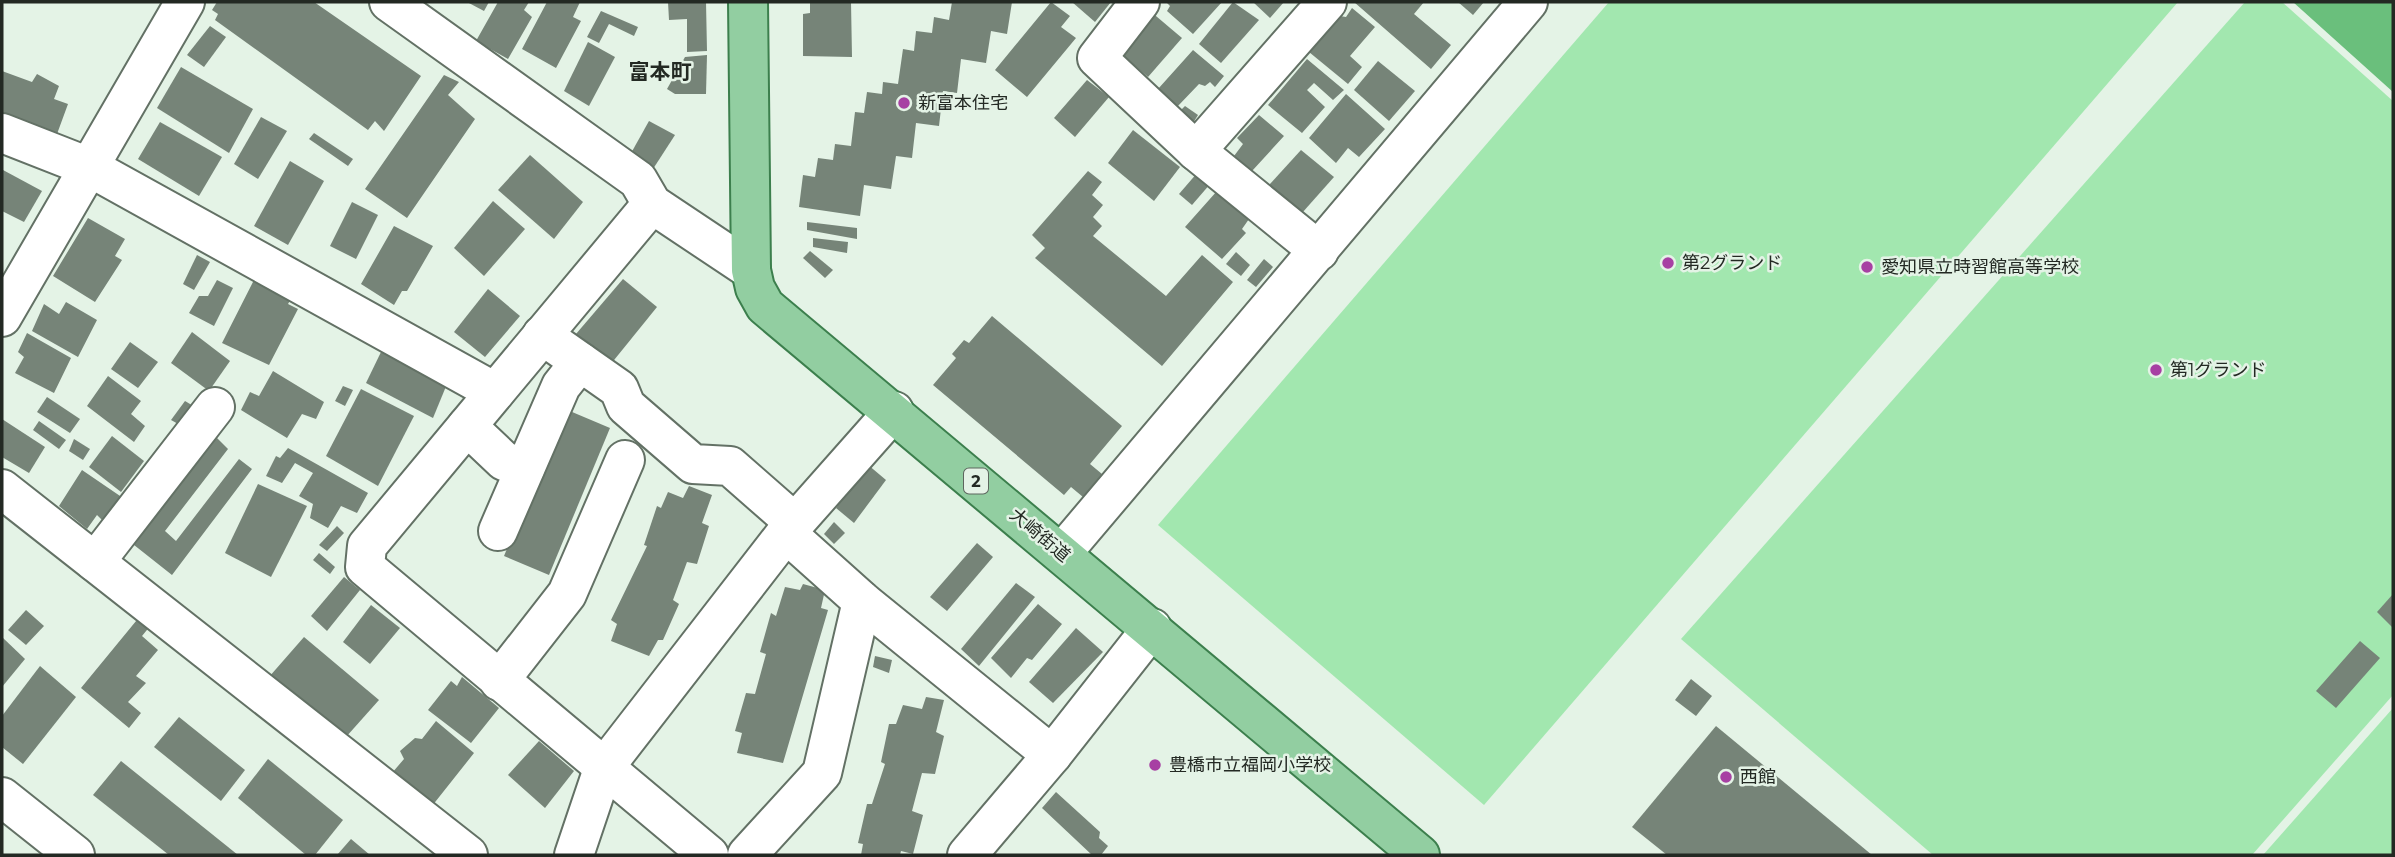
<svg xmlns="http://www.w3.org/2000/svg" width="2395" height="857" viewBox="0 0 2395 857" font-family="Montserrat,'Noto Sans JP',sans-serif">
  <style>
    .green { fill: #a2e7af }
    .forest { fill: #6abf7c }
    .building { fill: #768478 }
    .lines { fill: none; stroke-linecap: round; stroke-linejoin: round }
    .minor-casing { stroke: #637165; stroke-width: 42 }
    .major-casing { stroke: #3c7f4d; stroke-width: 42 }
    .minor { stroke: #fff; stroke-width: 38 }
    .major { stroke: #92cea1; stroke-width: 38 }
    .poi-dot { fill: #a740a3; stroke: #e4f3e6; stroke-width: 2.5 }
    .labels { text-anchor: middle; stroke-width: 5; stroke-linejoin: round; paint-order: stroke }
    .shield { fill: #e4f3e6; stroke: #5d665e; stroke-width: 2 }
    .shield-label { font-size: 16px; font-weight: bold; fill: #232923 }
    .poi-label { font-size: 18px; fill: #232923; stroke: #e4f3e6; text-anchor: start }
    .street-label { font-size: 18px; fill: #232923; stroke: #e4f3e6 }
    .quarter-label { font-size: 21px; font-weight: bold; fill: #232923; stroke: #e4f3e6 }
  </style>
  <rect width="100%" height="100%" fill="#e4f3e6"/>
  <!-- green -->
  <g class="green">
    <polygon points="1609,2 2178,2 1484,805 1158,525"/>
    <polygon points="2245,2 2282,2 2393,101 2393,695 2252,855 1933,855 1681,639"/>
    <polygon points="2393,708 2393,855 2263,855"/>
  </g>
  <!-- forest -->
  <polygon class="forest" points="2293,2 2393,2 2393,92"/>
  <!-- building -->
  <g class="building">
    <polygon points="217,2 314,2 421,76 384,131 375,121 368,130 215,20 218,14 212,10"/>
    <polygon points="467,2 489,2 484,11"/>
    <polygon points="498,2 529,2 524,10 532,17 508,59 476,41"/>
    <polygon points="547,2 580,2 573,17 581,21 556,68 522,49"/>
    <polygon points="668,2 706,2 707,51 687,52 687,19 669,20"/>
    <polygon points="810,2 851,2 852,57 803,56 803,14 810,13"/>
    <polygon points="952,2 1012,2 1007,34 991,31 986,63 961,59 957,93 943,91 939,126 916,123 912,158 896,156 891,189 864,185 860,216 799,207 803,175 815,177 818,158 833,160 835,144 851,146 855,112 864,113 867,92 882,94 883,82 898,84 903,49 914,51 916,31 932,33 934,17 949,20"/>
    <polygon points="1051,2 1070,16 1061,27 1076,38 1027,97 995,70"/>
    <polygon points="1072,2 1111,2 1095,22"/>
    <polygon points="1166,2 1222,2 1193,34 1167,11 1170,6"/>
    <polygon points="1233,2 1259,20 1221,63 1199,44"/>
    <polygon points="1253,2 1284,2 1270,18"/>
    <polygon points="1354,2 1424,2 1414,14 1451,45 1431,69"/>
    <polygon points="1458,2 1484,2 1473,15"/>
    <polygon points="1352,8 1375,27 1350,56 1362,67 1348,84 1309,52 1340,16 1346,17"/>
    <polygon points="601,11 638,27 634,36 609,24 599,43 587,37"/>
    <polygon points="1150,11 1182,38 1148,77 1118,51"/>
    <polygon points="210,26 226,37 204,67 187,55"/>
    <polygon points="588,42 615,57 589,106 564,91"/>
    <polygon points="1193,50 1224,76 1215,87 1210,82 1205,86 1199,84 1177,107 1158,89"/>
    <polygon points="707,55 706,94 675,94 667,89 685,57"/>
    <polygon points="1307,59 1344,90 1333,100 1314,83 1307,90 1325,107 1302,133 1268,105"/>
    <polygon points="1378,61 1415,91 1389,121 1354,90"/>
    <polygon points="181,67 253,109 229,153 157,108"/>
    <polygon points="2,71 32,82 37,74 59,86 54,99 68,104 57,134 2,114"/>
    <polygon points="444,75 459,82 448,95 475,119 407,218 365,189"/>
    <polygon points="1087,80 1109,97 1075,137 1054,118"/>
    <polygon points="1346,94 1385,129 1359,157 1348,148 1336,163 1309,138"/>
    <polygon points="1185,106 1198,115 1193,123 1179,112"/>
    <polygon points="1259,115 1284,136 1252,171 1234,156 1243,144 1237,138"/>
    <polygon points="261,117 287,131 258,179 234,164"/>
    <polygon points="649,121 675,135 653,169 630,155"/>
    <polygon points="160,122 222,157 199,196 138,159"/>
    <polygon points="1133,130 1180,167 1154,201 1108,163"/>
    <polygon points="314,133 353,159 348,166 309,139"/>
    <polygon points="1301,150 1334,177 1302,213 1269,185"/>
    <polygon points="530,155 583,202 554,239 498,190"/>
    <polygon points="290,161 324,181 288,245 254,226"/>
    <polygon points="3,170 42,191 24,222 2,211"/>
    <polygon points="1088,171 1102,182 1092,195 1103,205 1093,217 1102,226 1093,236 1166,296 1202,255 1233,282 1162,366 1035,258 1045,248 1032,235"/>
    <polygon points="1198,172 1211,183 1192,205 1179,194"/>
    <polygon points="1217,191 1249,219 1242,229 1246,233 1222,259 1185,227"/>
    <polygon points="493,201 525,229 484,276 454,248"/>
    <polygon points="352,202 378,215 356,259 330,246"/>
    <polygon points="88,218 125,239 115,256 122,260 95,302 53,276"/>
    <polygon points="807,222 857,228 857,239 807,230"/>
    <polygon points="394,226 433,246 407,291 402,291 394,305 361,284"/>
    <polygon points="813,238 848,242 847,253 813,247"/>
    <polygon points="810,251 833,270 825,278 803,258"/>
    <polygon points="1236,252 1250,265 1241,276 1226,264"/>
    <polygon points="197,255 210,262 194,290 183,284"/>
    <polygon points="1264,259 1273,267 1256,287 1247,280"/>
    <polygon points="255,278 292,297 288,304 298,309 269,365 222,343"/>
    <polygon points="623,279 657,307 606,370 570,341"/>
    <polygon points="217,280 233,288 214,326 189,313 199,296 208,296"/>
    <polygon points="488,289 520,316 485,357 454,332"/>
    <polygon points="66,302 97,320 78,357 32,331 44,304 59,314"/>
    <polygon points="992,316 1122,426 1090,464 1102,474 1083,497 1071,487 1064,495 933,385 956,358 952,354 964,340 969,343"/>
    <polygon points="192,332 230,361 209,391 171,363"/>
    <polygon points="27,333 71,358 54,393 15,373 24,357 18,352"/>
    <polygon points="130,342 158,362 138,388 111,369"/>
    <polygon points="381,352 447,384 433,418 366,383"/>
    <polygon points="273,371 324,402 316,419 302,414 287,438 241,410 250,392 259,396"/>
    <polygon points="108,376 141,401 131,414 145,426 134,442 87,406"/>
    <polygon points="343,386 353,390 345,406 335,401"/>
    <polygon points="361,389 414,416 378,486 326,456"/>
    <polygon points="47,397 80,419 70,433 37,412"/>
    <polygon points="185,401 195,407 180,425 171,420"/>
    <polygon points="565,409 610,428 549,575 504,556"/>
    <polygon points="2,419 45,447 29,473 2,457"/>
    <polygon points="39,421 66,440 59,449 33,430"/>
    <polygon points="211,432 228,449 165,531 176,541 239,459 252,469 172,575 129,541"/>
    <polygon points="112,436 144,461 121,492 89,467"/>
    <polygon points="74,439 90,449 83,460 69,451"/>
    <polygon points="288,448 368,493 357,513 341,506 328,528 310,518 313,504 299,496 313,473 295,463 282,483 266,476 276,456 280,458"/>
    <polygon points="867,464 886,480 854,523 836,508"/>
    <polygon points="82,470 123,498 105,523 97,515 87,529 59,506"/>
    <polygon points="258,484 307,506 271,577 225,553"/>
    <polygon points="689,486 712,495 702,523 709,526 697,564 687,562 673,600 679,604 663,640 658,640 649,656 611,641 617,624 611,620 647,546 644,545 657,506 661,508 668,492 683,498"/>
    <polygon points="834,522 845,533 834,544 824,534"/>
    <polygon points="337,526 344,533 327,551 319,545"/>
    <polygon points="977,543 993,557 947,611 930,597"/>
    <polygon points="319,553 335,567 330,574 313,560"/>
    <polygon points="344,577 360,590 327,631 311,616"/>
    <polygon points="1016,583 1035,597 979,666 961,649"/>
    <polygon points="803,584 825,590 821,608 828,610 783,763 737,753 742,733 735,731 746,693 755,694 766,654 760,652 771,613 776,616 785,587 800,590"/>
    <polygon points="2393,594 2393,628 2377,612"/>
    <polygon points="1038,604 1062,624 1032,660 1027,658 1011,678 991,658"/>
    <polygon points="371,605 400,628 370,664 343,642"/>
    <polygon points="26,610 44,626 26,645 8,630"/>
    <polygon points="141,615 151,625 142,636 158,650 136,676 146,683 128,702 141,713 129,728 81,688"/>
    <polygon points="1076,628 1103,652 1053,703 1029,682"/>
    <polygon points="2,637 25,659 2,687"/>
    <polygon points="304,637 379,700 346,737 269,677"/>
    <polygon points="2360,641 2380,658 2336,708 2316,691"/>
    <polygon points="875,656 892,660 889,673 873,667"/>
    <polygon points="40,666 76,697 23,764 2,747 2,716"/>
    <polygon points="462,677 499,708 471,743 428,710 451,681 457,686"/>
    <polygon points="1691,679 1712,696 1696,716 1675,700"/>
    <polygon points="926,697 944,700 936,732 944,736 935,774 922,773 912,811 923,815 913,854 901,851 900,855 861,855 863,844 858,843 867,804 872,804 885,764 881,762 889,724 896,724 903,705 922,709"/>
    <polygon points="179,717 245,770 221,801 154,747"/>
    <polygon points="436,721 474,753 432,806 392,773 404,759 400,751 415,738 422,739"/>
    <polygon points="1716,726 1872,855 1667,855 1632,827"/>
    <polygon points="539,741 574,771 545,808 508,775"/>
    <polygon points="268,759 343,820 315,855 306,855 238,798"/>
    <polygon points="121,761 238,855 169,855 93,795"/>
    <polygon points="1056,792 1100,832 1099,838 1108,846 1101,855 1092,855 1042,808"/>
    <polygon points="351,839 370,855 337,855"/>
  </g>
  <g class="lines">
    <!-- minor casing -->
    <g class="minor-casing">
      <g id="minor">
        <polyline points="389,2 638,180 652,204 751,270"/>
        <polyline points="1140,2 1097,58 1196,151 1319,251"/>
        <polyline points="2,133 89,167 495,392"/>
        <polyline points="1196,151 1327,2"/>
        <polyline points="652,204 367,546 365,567 709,855"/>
        <polyline points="2,317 185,2"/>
        <polyline points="542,335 619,389 626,406 693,464 730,466 795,523"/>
        <polyline points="467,426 504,461 525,468"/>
        <polyline points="2,489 468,855"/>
        <polyline points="498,531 561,386 580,362"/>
        <polyline points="786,533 862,601 1052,755"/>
        <polyline points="1062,553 1528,2"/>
        <polyline points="95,562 215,407"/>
        <polyline points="499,681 567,594 625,460"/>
        <polyline points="2,797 75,855"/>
        <polyline points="574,855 603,769 786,533 894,411"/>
        <polyline points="747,855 822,773 862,601"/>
        <polyline points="967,855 1052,755 1152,628"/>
      </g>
    </g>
    <!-- major casing -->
    <g class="major-casing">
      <polyline id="major" points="748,2 751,270 755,288 765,306 1420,855"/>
    </g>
    <!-- minor -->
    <use href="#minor" class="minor"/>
    <!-- major -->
    <use href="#major" class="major"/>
  </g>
  <!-- markers -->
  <g class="poi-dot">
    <circle cx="904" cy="103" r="7"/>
    <circle cx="1668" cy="263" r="7"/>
    <circle cx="1867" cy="267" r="7"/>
    <circle cx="2156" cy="370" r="7"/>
    <circle cx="1155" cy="765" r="7"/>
    <circle cx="1726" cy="777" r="7"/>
  </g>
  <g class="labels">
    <!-- shield labels -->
    <rect class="shield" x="964" y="468.5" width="24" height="25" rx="5"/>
    <g class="shield-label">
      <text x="976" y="487">2</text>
    </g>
    <!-- poi labels -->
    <g class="poi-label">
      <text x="918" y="109">新富本住宅</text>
      <text x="1682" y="269">第2グランド</text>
      <text x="1881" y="273">愛知県立時習館高等学校</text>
      <text x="2170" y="376">第1グランド</text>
      <text x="1169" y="771">豊橋市立福岡小学校</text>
      <text x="1740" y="783">西館</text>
    </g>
    <!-- street labels -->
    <g class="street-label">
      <text transform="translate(1040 535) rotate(40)" y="6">大崎街道</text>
    </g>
    <!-- quarter labels -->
    <g class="quarter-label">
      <text x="660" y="79">富本町</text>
    </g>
  </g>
  <!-- border -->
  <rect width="2395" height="857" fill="none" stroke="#232923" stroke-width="7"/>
</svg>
